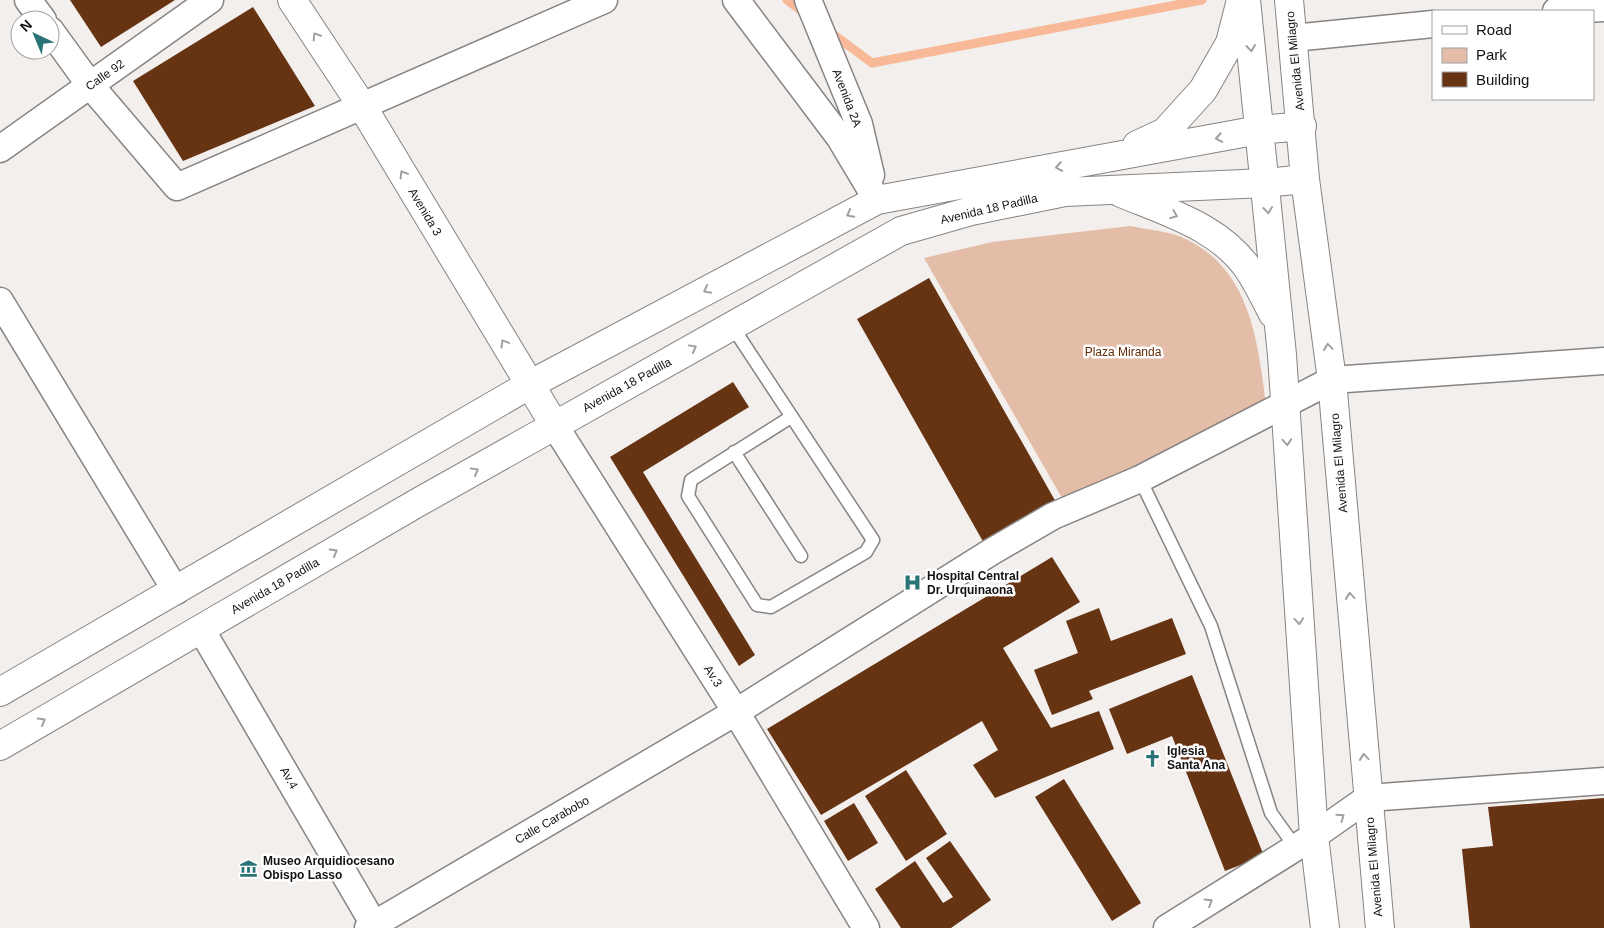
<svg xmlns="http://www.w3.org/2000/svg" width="1604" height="928" font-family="Helvetica,sans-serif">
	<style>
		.green { fill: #e4bda9 }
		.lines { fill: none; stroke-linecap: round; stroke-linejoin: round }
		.stream { stroke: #f8b998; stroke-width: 9 }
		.building { fill: #663313 }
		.lane-casing { stroke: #878483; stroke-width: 15 }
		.street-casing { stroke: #878483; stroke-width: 29 }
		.secondary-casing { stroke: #878483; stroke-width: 30 }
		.lane { stroke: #fff; stroke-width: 12 }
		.street { stroke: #fff; stroke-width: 26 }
		.secondary { stroke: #fff; stroke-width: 28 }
		.oneway { stroke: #a1a0a0 }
		.labels { text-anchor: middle; stroke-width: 5; stroke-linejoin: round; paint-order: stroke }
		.street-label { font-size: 12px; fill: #131211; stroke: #fff }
		.park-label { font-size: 12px; fill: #622b05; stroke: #fff }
		.poi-label { font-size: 12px; font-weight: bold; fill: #131211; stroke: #fff; text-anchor: start }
	</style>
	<rect width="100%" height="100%" fill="#f2efed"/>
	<path class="green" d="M1130,226c16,3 34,5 49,10 78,32 79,117 90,188l-199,88 -146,-254 68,-16z"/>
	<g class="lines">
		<path class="stream" d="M787,0l20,15
			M829,31l43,32 330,-63"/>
	</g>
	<path class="building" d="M70,0h105l-74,47z
		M253,7l62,99 -132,55 -50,-80z
		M929,278l128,226 -72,41 -128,-226z
		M733,382l16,25 -106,65 112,183 -16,11 -129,-209z
		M1052,557l28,45 -77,46 48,80 48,-17 15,38 -119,49 -22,-33 25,-15 -16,-29 -161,94 -54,-86z
		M1099,608l12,33 61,-23 14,36 -97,37 4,8 -41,16 -18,-45 44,-17 -12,-32z
		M1192,675l72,181 -39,15 -53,-135 -45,18 -18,-45z
		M906,770l41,64 -41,27 -41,-65z
		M1064,779l77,124 -29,18 -77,-124z
		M1604,798v130h-134l-8,-79 31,-3 -5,-39z
		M854,803l24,40 -30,18 -24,-40z
		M950,841l41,59 -40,28h-50l-26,-39 40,-28 28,42 10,-6 -27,-39z"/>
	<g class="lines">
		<defs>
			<path id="lane" d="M732,326l141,214 -7,12 -95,55 -14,-2 -69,-109 3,-16 100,-63
				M734,452l67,104
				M1140,479l71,147 60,187 25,35"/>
			<path id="street" d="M28,0l15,20
				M736,0l104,138 37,62
				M808,0l51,124 12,51
				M1556,11l48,-3
				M50,30l40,55 87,102 427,-187
				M1293,38l140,-14
				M0,149l210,-149
				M0,301l176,290
				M555,426l181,286 130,216
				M201,629l175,299
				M368,928l368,-216 255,-160 62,-36 87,-37 192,-99 272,-19
				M1167,928l147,-92 54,-38 236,-17"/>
			<path id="secondary" d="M292,0l70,106 193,320
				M1246,0l36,355 32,481 11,92
				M1289,0l16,179 27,201 48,548
				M1137,145l28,-13 38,-42 27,-47 10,-39
				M1121,193c46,19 102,35 130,80 8,13 15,27 22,41
				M0,692l529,-307 348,-185 382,-70 43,-4
				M0,746l417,-243 484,-272 70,-20 94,-19 200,-9 40,-4"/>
		</defs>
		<use href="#lane" class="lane-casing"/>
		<use href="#street" class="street-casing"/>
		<use href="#secondary" class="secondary-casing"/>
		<use href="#lane" class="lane"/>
		<use href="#street" class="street"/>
		<use href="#secondary" class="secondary"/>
	</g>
	<defs><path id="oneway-chevron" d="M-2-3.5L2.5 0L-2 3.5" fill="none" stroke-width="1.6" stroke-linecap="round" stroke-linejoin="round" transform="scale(1.25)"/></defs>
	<g class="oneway">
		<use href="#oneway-chevron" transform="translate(316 36) rotate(-123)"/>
		<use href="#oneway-chevron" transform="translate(1251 48) rotate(84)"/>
		<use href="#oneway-chevron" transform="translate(1219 138) rotate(170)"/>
		<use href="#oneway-chevron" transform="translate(1059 167) rotate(170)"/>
		<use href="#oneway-chevron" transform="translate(403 174) rotate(-121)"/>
		<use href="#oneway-chevron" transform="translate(1268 210) rotate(84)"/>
		<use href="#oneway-chevron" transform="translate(850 214) rotate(152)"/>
		<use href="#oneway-chevron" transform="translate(1174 215) rotate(22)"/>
		<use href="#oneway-chevron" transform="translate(707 290) rotate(152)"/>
		<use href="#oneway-chevron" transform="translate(504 343) rotate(-121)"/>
		<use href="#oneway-chevron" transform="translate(1328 347) rotate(-98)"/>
		<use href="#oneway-chevron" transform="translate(693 348) rotate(-29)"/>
		<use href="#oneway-chevron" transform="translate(1287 442) rotate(86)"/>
		<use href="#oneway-chevron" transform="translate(475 471) rotate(-29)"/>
		<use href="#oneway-chevron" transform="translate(334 552) rotate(-30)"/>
		<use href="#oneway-chevron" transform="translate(1350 596) rotate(-95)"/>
		<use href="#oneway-chevron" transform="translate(1299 621) rotate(86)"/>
		<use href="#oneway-chevron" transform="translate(42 721) rotate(-30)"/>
		<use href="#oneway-chevron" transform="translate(1364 757) rotate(-95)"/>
		<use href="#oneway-chevron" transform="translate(1341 817) rotate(-35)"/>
		<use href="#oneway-chevron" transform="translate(1209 902) rotate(-32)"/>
	</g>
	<defs>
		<symbol id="hospital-bare" viewBox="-9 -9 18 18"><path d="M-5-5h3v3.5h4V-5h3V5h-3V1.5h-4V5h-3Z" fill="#2a7477" stroke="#fff" stroke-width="2.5" paint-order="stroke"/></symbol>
		<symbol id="church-bare" viewBox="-9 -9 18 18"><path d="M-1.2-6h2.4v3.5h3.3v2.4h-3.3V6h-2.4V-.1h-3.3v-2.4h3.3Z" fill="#2a7477" stroke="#fff" stroke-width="2.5" paint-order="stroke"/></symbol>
		<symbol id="museum-bare" viewBox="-9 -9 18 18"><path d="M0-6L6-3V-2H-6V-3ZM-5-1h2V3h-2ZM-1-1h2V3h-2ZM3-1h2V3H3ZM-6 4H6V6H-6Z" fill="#2a7477" stroke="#fff" stroke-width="2.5" paint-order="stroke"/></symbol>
	</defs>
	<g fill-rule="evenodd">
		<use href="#hospital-bare" x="900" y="570" width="25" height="25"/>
		<use href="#church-bare" x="1140" y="746" width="25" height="25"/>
		<use href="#museum-bare" x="236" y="856" width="25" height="25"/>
	</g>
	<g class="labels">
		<g class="street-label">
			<text transform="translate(1295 61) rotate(-96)" y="4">Avenida El Milagro</text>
			<text transform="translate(105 75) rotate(-35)" y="4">Calle 92</text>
			<text transform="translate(847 98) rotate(69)" y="4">Avenida 2A</text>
			<text transform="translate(989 209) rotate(-13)" y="4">Avenida 18 Padilla</text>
			<text transform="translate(425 212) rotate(59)" y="4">Avenida 3</text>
			<text transform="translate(627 385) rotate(-29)" y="4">Avenida 18 Padilla</text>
			<text transform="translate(1339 463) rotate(-95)" y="4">Avenida El Milagro</text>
			<text transform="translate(275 586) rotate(-30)" y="4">Avenida 18 Padilla</text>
			<text transform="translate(713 676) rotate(58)" y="4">Av.3</text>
			<text transform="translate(289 778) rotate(60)" y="4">Av.4</text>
			<text transform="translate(552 820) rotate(-30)" y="4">Calle Carabobo</text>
			<text transform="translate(1374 867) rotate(-95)" y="4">Avenida El Milagro</text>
		</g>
		<g class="park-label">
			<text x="1123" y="356">Plaza Miranda</text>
		</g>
		<g class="poi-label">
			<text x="927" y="580">Hospital Central<tspan x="927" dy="14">Dr. Urquinaona</tspan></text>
			<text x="1167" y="755">Iglesia<tspan x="1167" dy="14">Santa Ana</tspan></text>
			<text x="263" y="865">Museo Arquidiocesano<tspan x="263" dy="14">Obispo Lasso</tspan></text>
		</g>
	</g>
	<rect x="1432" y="10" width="162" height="90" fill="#ffffff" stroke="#a1a0a0"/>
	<rect x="1442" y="26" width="25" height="8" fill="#ffffff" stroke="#a1a0a0"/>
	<text x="1476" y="35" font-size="15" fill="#131211">Road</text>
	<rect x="1442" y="48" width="25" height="15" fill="#e4bda9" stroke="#a1a0a0"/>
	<text x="1476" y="60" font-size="15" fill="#131211">Park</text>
	<rect x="1442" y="72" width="25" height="15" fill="#663313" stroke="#a1a0a0"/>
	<text x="1476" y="85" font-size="15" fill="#131211">Building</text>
	<g transform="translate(35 35) rotate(316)"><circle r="24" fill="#ffffff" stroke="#a1a0a0"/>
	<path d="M0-4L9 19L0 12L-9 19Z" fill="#2a7477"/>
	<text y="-8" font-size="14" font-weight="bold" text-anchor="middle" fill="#131211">N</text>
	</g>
</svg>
